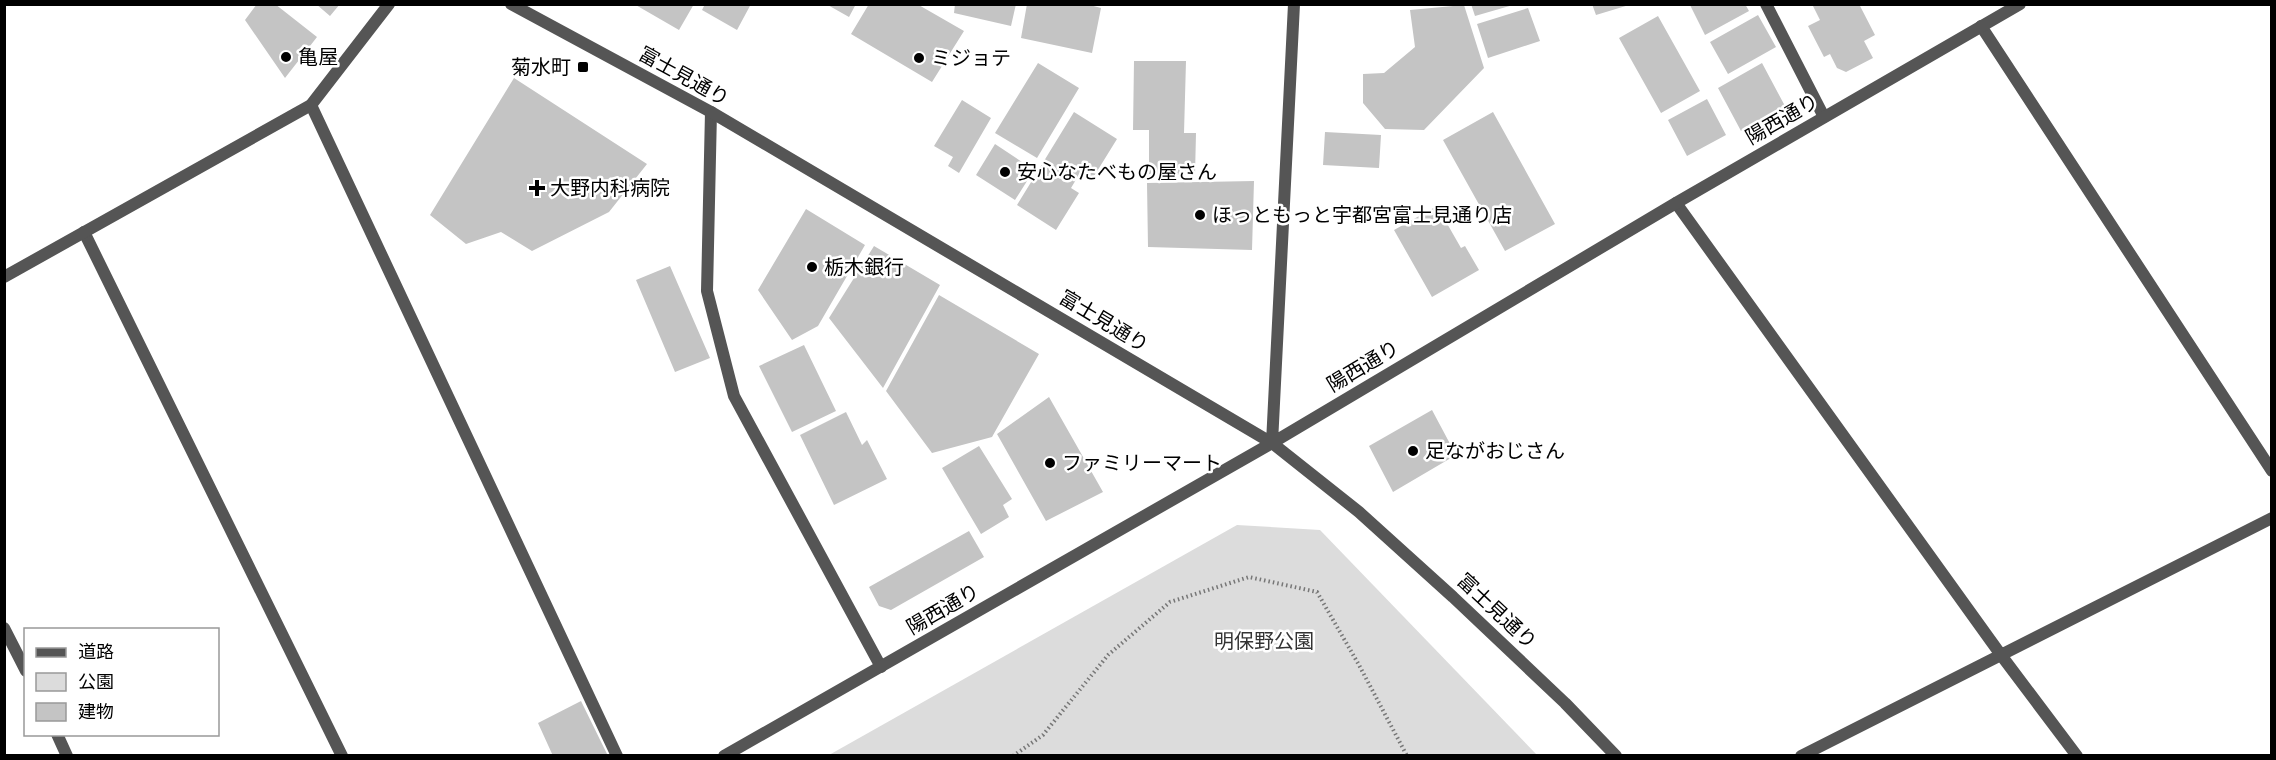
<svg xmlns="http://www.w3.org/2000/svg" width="2276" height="760" font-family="'Asap Condensed','Noto Sans JP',sans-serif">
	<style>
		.green { fill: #dcdcdc }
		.building { fill: #c4c4c4 }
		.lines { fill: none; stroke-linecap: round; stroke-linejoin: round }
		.path { stroke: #777; stroke-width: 4; stroke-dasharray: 1.5 3; stroke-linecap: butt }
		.minor { stroke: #555; stroke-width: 12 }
		.tertiary { stroke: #555; stroke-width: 12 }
		.poi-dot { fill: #000; stroke: #fff; stroke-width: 2 }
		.labels { text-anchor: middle; stroke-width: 5; stroke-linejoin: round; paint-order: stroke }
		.poi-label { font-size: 20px; fill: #000; stroke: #fff; text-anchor: start }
		.street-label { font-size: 20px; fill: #000; stroke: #fff }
		.park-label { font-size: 20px; fill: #333; stroke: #fff }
	</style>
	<rect width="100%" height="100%" fill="#fff"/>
	<path class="green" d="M1237,525l83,5 217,225h-708z"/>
	<path class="building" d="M257,4h18l42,33 -32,41 -40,-58z
		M316,4h24l-10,12z
		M634,4h60l-15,26z
		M705,4h46l-14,26 -35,-20z
		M826,4h30l-7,13z
		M869,4h48l47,27 -32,51 -81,-48z
		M955,4h61l-5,22 -57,-13z
		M1027,4h59l15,4 -9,45 -71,-15z
		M1471,4h42v1l-38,11z
		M1592,4h36l1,1 -33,10z
		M1692,4h53l4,7 -44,24 -15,-30z
		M1812,4h47l16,31 -11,6 9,17 -27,14 -9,-4 -7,-14 -6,3 -16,-31 12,-6z
		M1464,5l20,63 -60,62 -39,-1 -22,-26v-29l21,-1 31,-26 -5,-37z
		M1528,8l12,33 -52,17 -11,-34z
		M1758,15l18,32 -48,27 -18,-32z
		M1658,16l42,75 -39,22 -42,-75z
		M1134,61h52l-2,72h12l-1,42 -46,-1v-44h-16z
		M1038,63l41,25 -42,70 -42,-25z
		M1762,63l23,43 -44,25 -23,-43z
		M514,78l133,86 -38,48 -77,39 -31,-19 -35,12 -36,-29z
		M1707,99l19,36 -39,21 -19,-36z
		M962,100l29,18 -32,55 -11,-7 5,-9 -19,-11z
		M1074,112l43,27 -26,42 -11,-8 -9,15 8,5 -23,37 -39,-25z
		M1493,112l62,112 -50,27 -62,-111z
		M1325,132l56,3 -2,33 -56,-3z
		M995,144l39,26 -19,30 -39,-25z
		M1254,181l-2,69 -104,-3 -1,-64z
		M1437,206l24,42 4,-2 14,24 -47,27 -38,-67z
		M806,209l59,36 -47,81 -26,14 -34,-50z
		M874,246l66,39 -57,103 -54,-70z
		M670,266l40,92 -35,14 -39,-92z
		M939,295l100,59 -47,83 -60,16 -46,-62z
		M804,345l32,66 -44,21 -33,-66z
		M1049,397l54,95 -57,29 -49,-87z
		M1432,410l24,45 -63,37 -24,-46z
		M846,412l16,33 5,-5 20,39 -53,26 -34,-70z
		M979,446l33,53 -9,6 6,12 -28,17 -39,-66z
		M969,531l15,26 -93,53 -12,-4 -10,-19z
		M581,701l27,55h-55l-15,-33z"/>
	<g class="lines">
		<path class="path" d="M1013,756l30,-21 65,-80 62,-53 79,-25 68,15 42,73 48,91"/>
		<path class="minor" d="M1766,4l58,113
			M1981,26l291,445
			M311,105l306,651
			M711,112l-4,179 27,105 147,271
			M1676,203l325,452 76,101
			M84,232l258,524
			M4,628l22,43
			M57,734l10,22
			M1801,756l471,-238"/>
		<path class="tertiary" d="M511,4l200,108 561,331 87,69 94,85 112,106 51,53
			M4,277l307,-172 78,-101
			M1272,443l22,-439
			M724,756l548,-313 404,-240 344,-199"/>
	</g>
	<g class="poi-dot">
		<circle cx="286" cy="57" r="6"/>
		<circle cx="919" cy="58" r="6"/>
		<rect x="577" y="61" width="12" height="12" rx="3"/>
		<circle cx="1005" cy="172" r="6"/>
		<path d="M534 179h6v6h6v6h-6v6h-6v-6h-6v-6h6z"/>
		<circle cx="1200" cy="215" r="6"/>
		<circle cx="812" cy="267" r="6"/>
		<circle cx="1413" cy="451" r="6"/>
		<circle cx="1050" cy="463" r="6"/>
	</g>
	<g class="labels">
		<g class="poi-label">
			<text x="298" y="64">亀屋</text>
			<text x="931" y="65">ミジョテ</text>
			<text x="571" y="74" text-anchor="end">菊水町</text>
			<text x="1017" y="179">安心なたべもの屋さん</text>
			<text x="550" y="195">大野内科病院</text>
			<text x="1212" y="222">ほっともっと宇都宮富士見通り店</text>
			<text x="824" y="274">栃木銀行</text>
			<text x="1425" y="458">足ながおじさん</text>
			<text x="1062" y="470">ファミリーマート</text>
		</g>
		<g class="street-label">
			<text transform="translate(684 76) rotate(29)" y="7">富士見通り</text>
			<text transform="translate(1782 119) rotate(-30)" y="7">陽西通り</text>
			<text transform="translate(1104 321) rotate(31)" y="7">富士見通り</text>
			<text transform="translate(1363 366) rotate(-31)" y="7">陽西通り</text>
			<text transform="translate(943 609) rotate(-30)" y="7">陽西通り</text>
			<text transform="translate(1497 611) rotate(43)" y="7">富士見通り</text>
		</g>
		<g class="park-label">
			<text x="1264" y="648">明保野公園</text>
		</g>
	</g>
	<rect width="2276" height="760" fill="none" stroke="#000000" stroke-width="12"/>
	<rect x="24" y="628" width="195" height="108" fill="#ffffff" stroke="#999999" stroke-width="1.5"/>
	<rect x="36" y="648" width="30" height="9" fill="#555555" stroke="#999999" stroke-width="1.5"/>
	<text x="78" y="658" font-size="18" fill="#000000">道路</text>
	<rect x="36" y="673" width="30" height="18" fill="#dcdcdc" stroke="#999999" stroke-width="1.5"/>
	<text x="78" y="688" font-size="18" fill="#000000">公園</text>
	<rect x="36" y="703" width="30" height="18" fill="#c4c4c4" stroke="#999999" stroke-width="1.5"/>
	<text x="78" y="718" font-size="18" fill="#000000">建物</text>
</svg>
